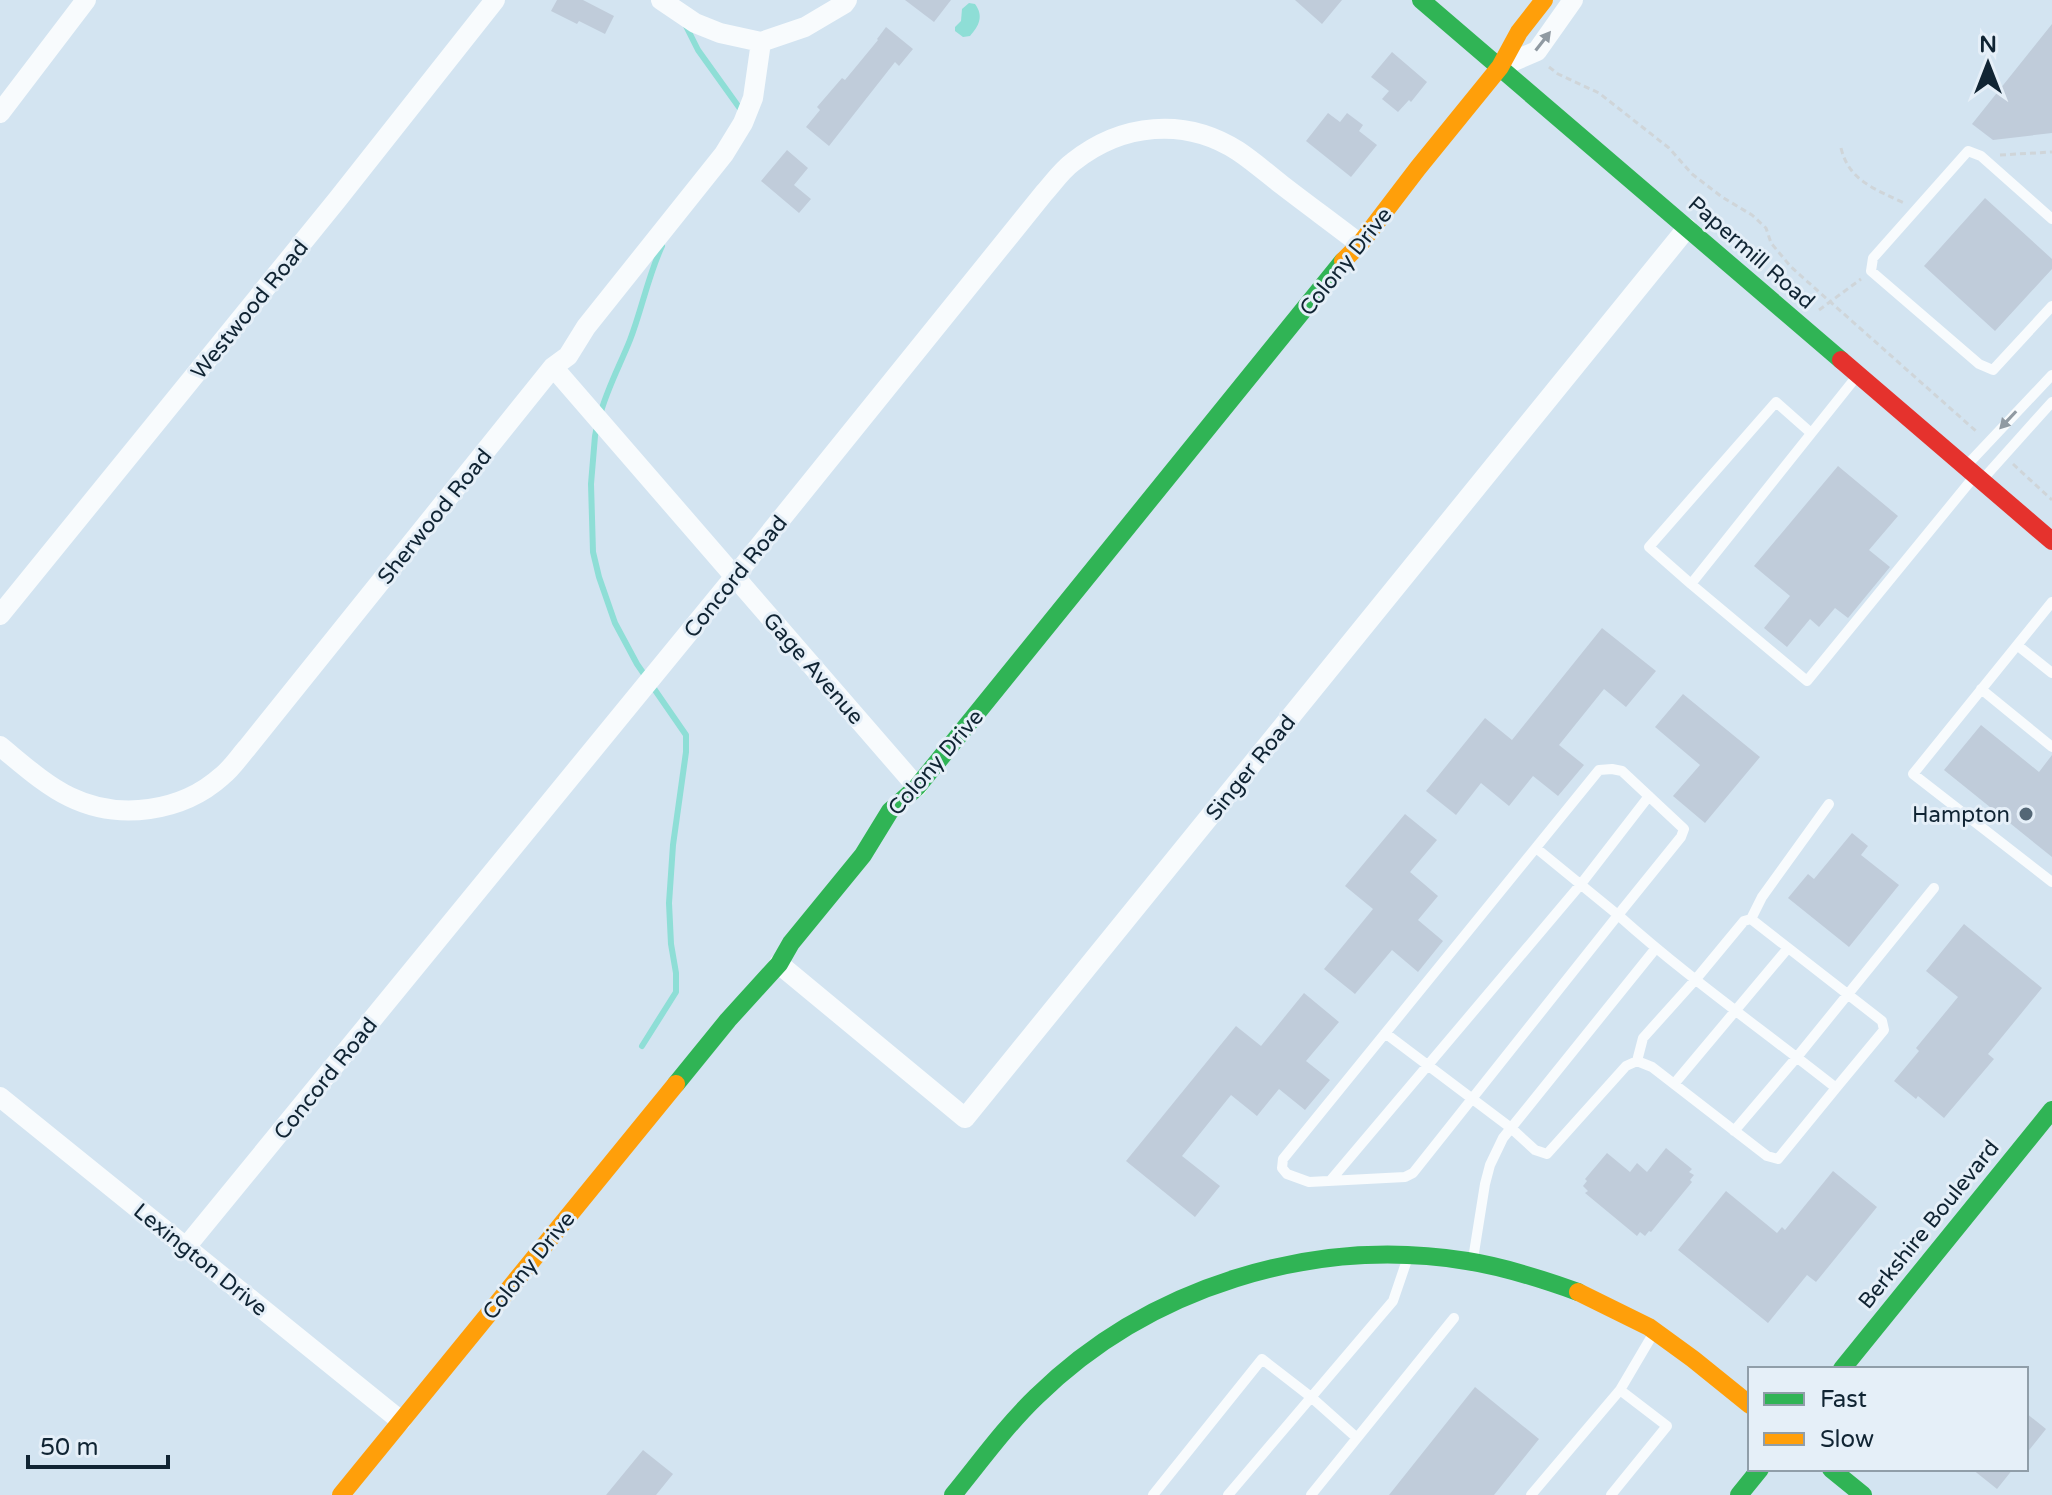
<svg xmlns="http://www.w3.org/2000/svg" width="2052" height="1495" font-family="'Varela Round',sans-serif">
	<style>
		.water { fill: #8eded6 }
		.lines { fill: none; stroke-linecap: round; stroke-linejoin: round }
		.stream { stroke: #8eded6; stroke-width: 6 }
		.building { fill: #c0ccda }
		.path { stroke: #cfd5d9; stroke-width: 3; stroke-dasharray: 6 4; stroke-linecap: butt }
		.lane { stroke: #f8fbfd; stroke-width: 10 }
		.street { stroke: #f8fbfd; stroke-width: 20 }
		.fast { stroke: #30b455; stroke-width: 18 }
		.slow { stroke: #ff9f0a; stroke-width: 18 }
		.jam { stroke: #e5322d; stroke-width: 18 }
		.oneway { fill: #909aa2 }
		.poi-dot { fill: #546776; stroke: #e5eff8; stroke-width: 3 }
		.labels { text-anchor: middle; stroke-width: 6; stroke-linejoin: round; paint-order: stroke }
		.street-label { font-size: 22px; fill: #102433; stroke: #e5eff8 }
		.poi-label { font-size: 22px; fill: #102433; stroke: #e5eff8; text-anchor: end }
	</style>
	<rect width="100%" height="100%" fill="#d3e4f1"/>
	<path class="water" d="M969,3l6,1c9,12 4,22 -5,32l-7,1 -8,-6v-4l6,-6 1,-12z"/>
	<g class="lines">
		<path class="stream" d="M686,26l12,24 43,60
			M600,415c7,-26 20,-50 30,-75 12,-31 18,-64 32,-94
			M597,426l-2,10 -4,48 2,68 6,25 16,46 22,41 49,71v17l-13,93 -4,58 2,41 5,29v19l-34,54"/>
	</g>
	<path class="building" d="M557,0h26l31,16 -9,18 -26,-13 -2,3 -26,-13z
		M905,0h46l-17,22z
		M1295,0h47l-20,24z
		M2052,24v109l-59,7 -21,-16z
		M886,27l27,22 -14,17 -4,-4 -66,84 -23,-19 14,-17 -3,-3 25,-29 3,2 33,-40 -1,-1z
		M1392,52l35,30 -16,20 -2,-2 -11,12 -16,-13 7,-8 -18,-14z
		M1328,113l12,9 7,-9 16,12 -4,6 18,14 -26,32 -45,-36z
		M787,150l21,18 -14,17 17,14 -12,14 -38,-32z
		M1985,198l67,61v10l-57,62 -71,-65z
		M1838,466l60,50 -29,34 21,17 -42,51 -13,-10 -16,19 -9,-8 -23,28 -23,-19 26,-32 -36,-30z
		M1602,628l54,43 -30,36 -22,-18 -45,56 25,20 -26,31 -25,-20 -24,30 -28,-23 -25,32 -30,-24 59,-73 27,22z
		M1683,694l77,63 -55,66 -32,-27 27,-31 -45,-38z
		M1981,725l58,47 13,-17v102l-108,-87z
		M1405,814l32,26 -27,32 28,24 -20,24 25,21 -25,31 -26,-22 -37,44 -31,-25 49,-60 -28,-23z
		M1852,833l16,13 -7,9 38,30 -50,62 -61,-49 20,-24 6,5z
		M1964,924l78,64 -54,66 6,5 -50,59 -26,-22 -2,3 -22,-18 25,-30 -3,-3 42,-51 -32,-26z
		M1304,993l35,29 -33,39 24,19 -25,30 -26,-21 -22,27 -26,-21 -49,61 38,30 -25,31 -69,-56 110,-135 25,20z
		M1666,1148l26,21 -3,3 5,3 -4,5 2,2 -41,50 -2,-1 -4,5 -5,-4 -3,4 -52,-43 3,-2 -5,-5 4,-5 -2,-2 22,-26 23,19 7,-9 10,9z
		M1833,1171l44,36 -61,75 -9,-7 -39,48 -90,-73 48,-59 51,42 5,-6 3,3z
		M1475,1387l64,52 -45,56h-105z
		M2026,1413l20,16 -20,25z
		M643,1450l30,24 -17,21h-50z
		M1972,1469h41l-16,20z"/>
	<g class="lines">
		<path class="path" d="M1549,67l9,7 41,19 70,55 23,26 30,23 30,18 14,13 5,15 20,24 186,165
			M1841,148c8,33 34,41 63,55
			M2000,155l52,-3
			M1819,310l42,-31
			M2013,464l39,36"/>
		<path class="lane" d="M2052,219l-71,-63 -13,-5 -95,107 -2,13 108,93 14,6 59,-64
			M1857,376l-166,208 116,97 166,-203
			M1968,464l84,-89
			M1983,479l69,-77
			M1691,584l-42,-37 127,-145 35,31
			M2052,602l-139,172 139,108
			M2017,645l35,28
			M1981,689l71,58
			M1536,848l82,67 -205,258 -8,4 -96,5 -22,-8 -5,-6 1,-9 316,-389 13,-1 10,2 62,58 -3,8 -63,78c69,62 145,115 218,173l48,-58 -2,-9 -131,-102 -7,2 -48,58 -53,59 -6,23
			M1751,919l11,-22 67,-93
			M1385,1033l126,95 24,22 12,4 79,-88 11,-5 15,6 115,89 11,3 58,-71
			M1674,1084l114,-136
			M1734,1131l63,-74 137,-169
			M1330,1181l251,-297 68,-88
			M1473,1259l12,-75 5,-19 13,-27 153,-190
			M1153,1495l109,-136 49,38 46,41
			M1228,1495l165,-194 14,-41
			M1311,1495l143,-177
			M1531,1495l89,-105
			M1611,1495l56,-69 -47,-36 33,-56"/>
		<path class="street" d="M661,0l34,23 25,10 41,9 44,-15 39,-23 3,-4
			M1500,67l37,-16 36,-51
			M0,113l86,-113
			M553,367l364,420
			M0,615l337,-415 158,-200
			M0,746c22,18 45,39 70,51 49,24 112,15 152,-21 10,-8 17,-19 25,-28l306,-381 15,-11 18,-29 138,-173 19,-31 10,-25 8,-56
			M779,964l186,154 722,-890
			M0,1097l401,324
			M186,1247l549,-671 309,-383c9,-10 18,-23 29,-31 49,-39 112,-45 165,-11 15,10 30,23 44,34 26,20 52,39 78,59"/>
		<path class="fast" d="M1421,0l420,360
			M676,1084l52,-64 51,-56 12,-21 72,-88 27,-44 27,-24 426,-526
			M1842,1369l210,-259
			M1831,1469l32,26
			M953,1495c27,-33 52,-68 83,-98 112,-110 276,-161 431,-136 38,6 75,18 111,31
			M1739,1495l21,-26"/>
		<path class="slow" d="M1343,261l17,-17 58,-76 82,-101 19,-35 25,-32
			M1578,1292l71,35 44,32 57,46
			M341,1495l335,-411"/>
		<path class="jam" d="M1841,360l211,181"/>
	</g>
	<defs><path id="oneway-solid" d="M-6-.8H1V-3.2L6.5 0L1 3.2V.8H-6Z" transform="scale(2)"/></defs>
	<g class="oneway">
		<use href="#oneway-solid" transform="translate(1543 41) rotate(-52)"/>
		<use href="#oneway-solid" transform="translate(2008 420) rotate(133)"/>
	</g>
	<circle class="poi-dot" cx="2026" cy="814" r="8"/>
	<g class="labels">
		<g class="street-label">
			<text transform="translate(1752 252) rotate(41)" y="8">Papermill Road</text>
			<text transform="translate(1345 261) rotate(-51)" y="8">Colony Drive</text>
			<text transform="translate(249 309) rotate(-51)" y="8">Westwood Road</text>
			<text transform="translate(434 516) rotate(-51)" y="8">Sherwood Road</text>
			<text transform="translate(735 576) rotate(-51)" y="8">Concord Road</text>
			<text transform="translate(814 668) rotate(49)" y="8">Gage Avenue</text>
			<text transform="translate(935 762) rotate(-49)" y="8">Colony Drive</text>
			<text transform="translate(1250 767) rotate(-51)" y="8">Singer Road</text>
			<text transform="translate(325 1078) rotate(-51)" y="8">Concord Road</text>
			<text transform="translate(1928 1224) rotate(-51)" y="8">Berkshire Boulevard</text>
			<text transform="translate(201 1259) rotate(39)" y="8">Lexington Drive</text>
			<text transform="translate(528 1265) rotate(-51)" y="8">Colony Drive</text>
		</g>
		<g class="poi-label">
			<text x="2010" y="822">Hampton</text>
		</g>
	</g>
	<rect x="1748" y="1367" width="280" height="104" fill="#e5eff8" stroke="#909ea9" stroke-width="2"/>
	<rect x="1764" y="1393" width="40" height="12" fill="#30b455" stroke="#909ea9" stroke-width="2"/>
	<text x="1820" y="1407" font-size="24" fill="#102433">Fast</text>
	<rect x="1764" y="1433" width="40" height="12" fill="#ff9f0a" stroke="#909ea9" stroke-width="2"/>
	<text x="1820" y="1447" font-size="24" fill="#102433">Slow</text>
	<g transform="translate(1988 64)" stroke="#e5eff8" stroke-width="6" paint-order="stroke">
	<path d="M0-6L14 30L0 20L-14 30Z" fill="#102433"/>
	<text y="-12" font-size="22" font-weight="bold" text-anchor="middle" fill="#102433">N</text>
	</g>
	<path d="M28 1455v12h140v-12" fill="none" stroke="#102433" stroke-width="4"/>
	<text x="40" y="1455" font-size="24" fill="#102433" stroke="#e5eff8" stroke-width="6" paint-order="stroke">50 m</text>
</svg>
